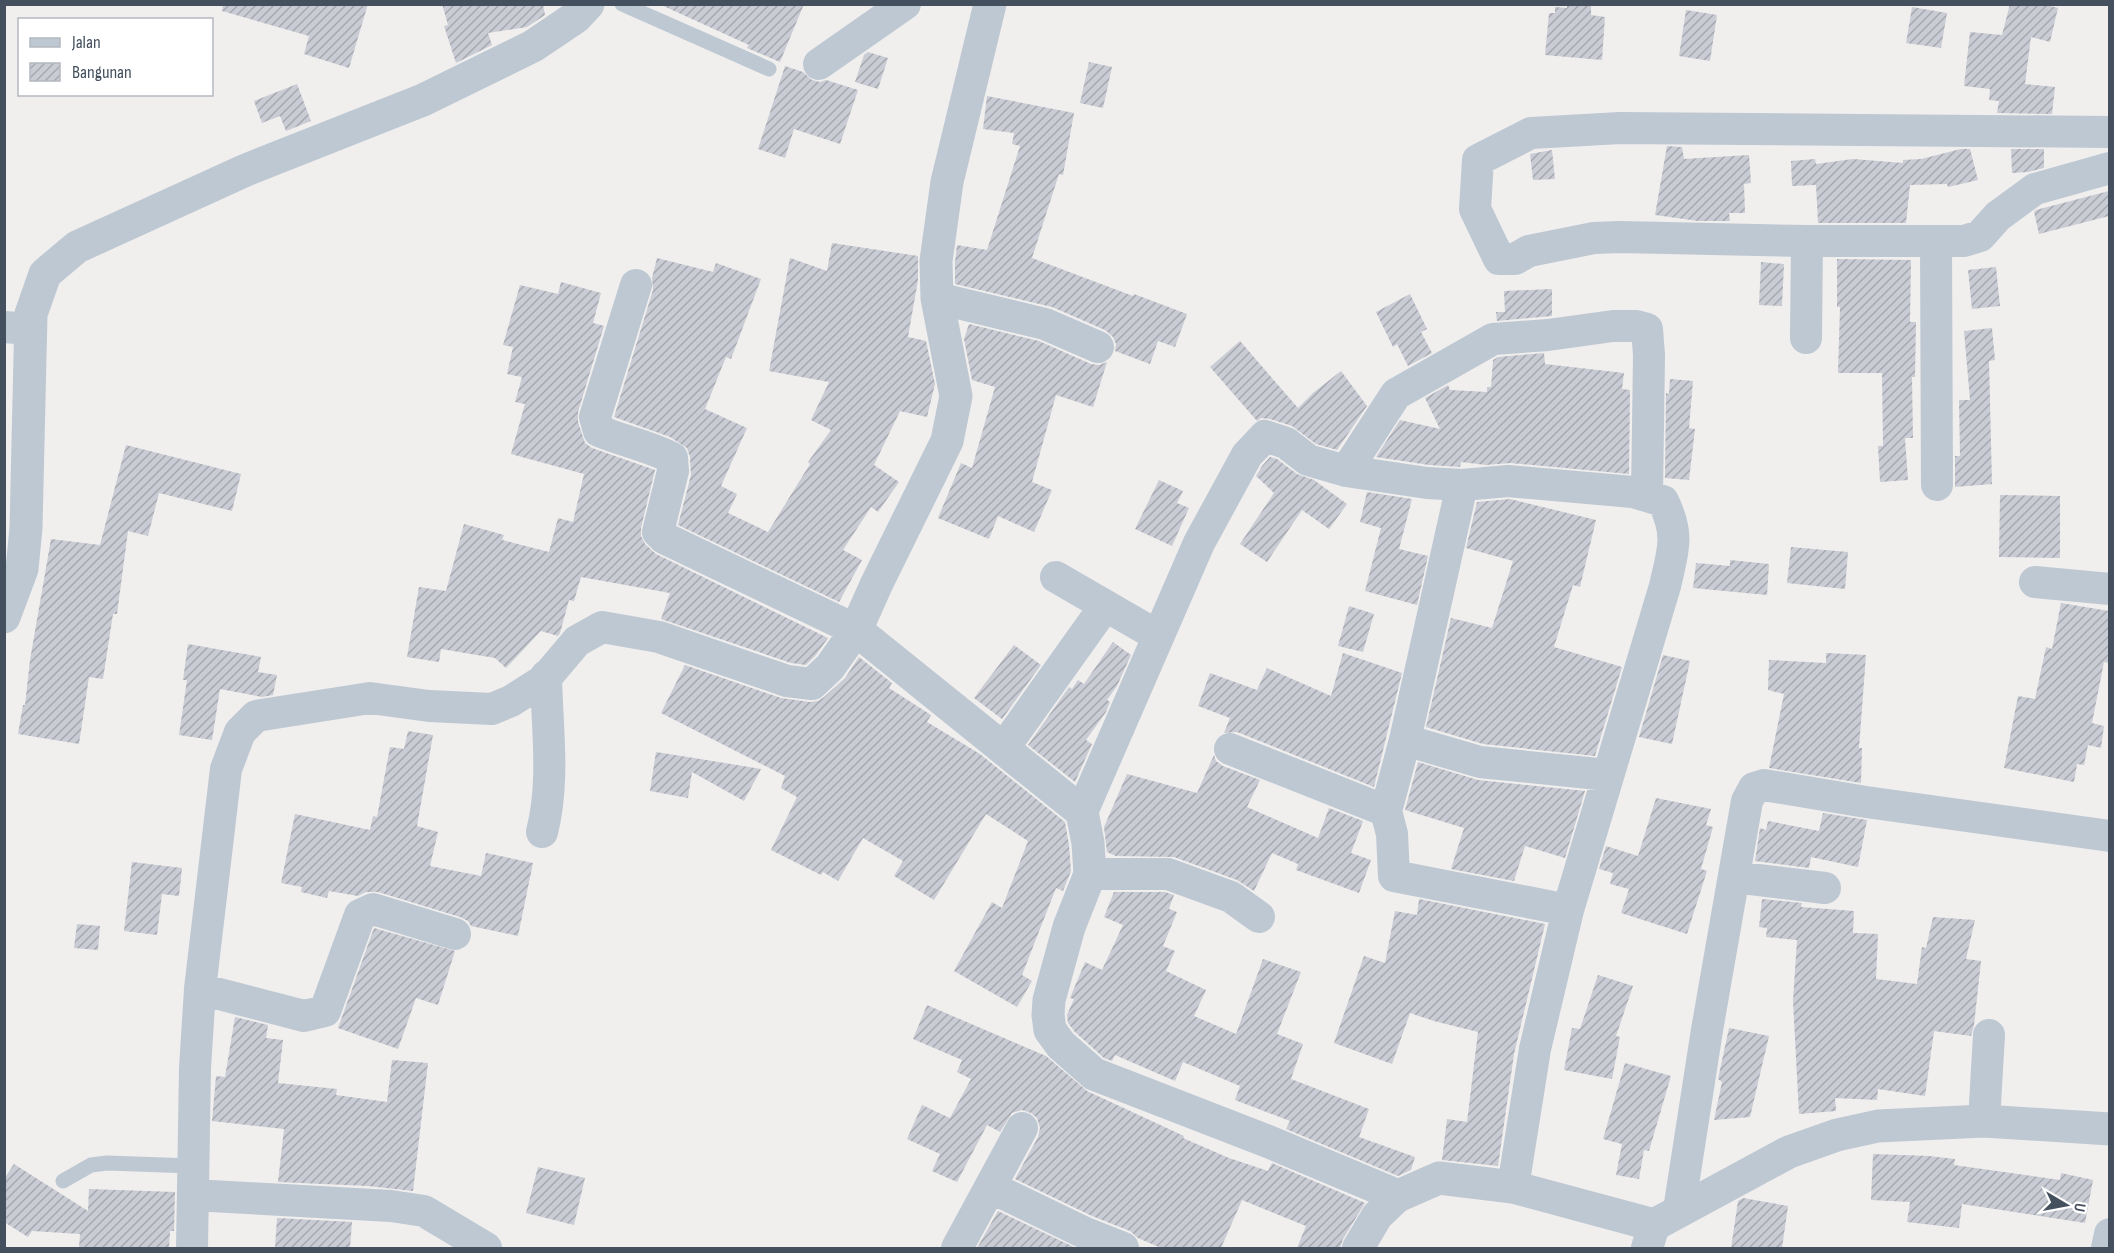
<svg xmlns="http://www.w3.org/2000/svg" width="2114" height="1253" font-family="'Sofia Sans Condensed',sans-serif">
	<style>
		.building { fill: url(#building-hatch) }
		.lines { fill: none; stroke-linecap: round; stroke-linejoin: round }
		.service { stroke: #bdc8d2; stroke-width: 15 }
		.minor { stroke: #bdc8d2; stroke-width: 32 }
		.tertiary { stroke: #bdc8d2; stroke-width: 33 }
	</style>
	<defs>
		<pattern id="building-hatch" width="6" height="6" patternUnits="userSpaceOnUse" patternTransform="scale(1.5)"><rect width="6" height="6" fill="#c9ccd4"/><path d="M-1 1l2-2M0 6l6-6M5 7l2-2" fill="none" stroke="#a5a8af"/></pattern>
	</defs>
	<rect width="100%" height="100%" fill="#f1eeee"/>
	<path class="building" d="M223,4h145l-19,64 -45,-14 5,-18 -87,-25z
		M442,4h101l2,11 -18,12 -39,6 4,12 -36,18 -12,-37 4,-1z
		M659,4h145l-24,58 -33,-14 2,-3z
		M1567,4l24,2v9l14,2 -3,43 -57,-5 4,-42h6v-6l12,1z
		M2010,4h33l15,4 -8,34 -19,-5 -6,47 30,3 -3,27 -55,-1 2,-12 -10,-1 1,-11 -26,-3 6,-54 32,3z
		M1912,7l35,6 -6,35 -35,-5z
		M1686,10l31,5 -7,46 -31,-5z
		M868,52l20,6 -10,31 -23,-7 9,-27z
		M1089,62l23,5 -9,41 -23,-5z
		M785,66l18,6 9,8 8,2 6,-2 32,10 -18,54 -46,-15 -9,29 -27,-9z
		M297,84l14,37 -25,10 -6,-15 -18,7 -8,-22z
		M987,96l87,17 -11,62 -4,-1 -27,84 101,38 1,-2 53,20 -12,33 -17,-6 -8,23 -35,-13 1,-7 -3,-7 -8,-7 -53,-23 -97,-23v-22l2,-17 30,5 33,-104 -8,-2 2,-11 -31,-4z
		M1667,146l15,1 2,12 65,-4 2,28 -7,1 1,29h-16l1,8h-32l-43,-6z
		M1961,149h9l8,31 -30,7 -1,-3 -37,1 -4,38h-88l-2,-38 -24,1 -1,-25 24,-2 1,5 37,-5 50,4v-3l18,-1z
		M2011,149h33v19l-16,4 -16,1z
		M1552,150l3,29 -22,1 -3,-26z
		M2109,191v25l-70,18 -5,-22 2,-2z
		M832,243l86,13v24l-10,57 18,4 9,43 -8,33 -27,-6 -26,54 25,17 -21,30 -7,-5 -28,43 19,10 -23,42 -161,-77 13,-50 -1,-18 -3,-9 -17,-11 -56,-20 39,-127 -1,-12 5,-20 56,14 3,-9 45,16 -30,80 -5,-2 -21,52 42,19 -26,58 16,8 -9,19 40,19 42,-68 -2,-2 23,-32 -20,-10 18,-38 -60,-11 21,-113 37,13z
		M1837,259l74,1 -1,62h6l-1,55h-3l1,61h-8l3,42 -28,2 -2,-36h5l-1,-73h-44l2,-66h-3z
		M1761,262l23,2 -2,42 -23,-1z
		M1996,267l4,39 -28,3 -4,-39z
		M561,282l40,11 -8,30 11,3 -26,86v10l7,21 7,5 63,22 -14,58v8l4,8 11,10 172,84 -12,17 -10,10 -15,-2 -130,-44 9,-26 -89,-16 -7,24 -5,-1 -9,33 -2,3 -17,-5 -35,37 -11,-10 -54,-9 -2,13 -32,-5 12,-70 27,4 18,-67 40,11 -2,5 47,12 9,-34 15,4 11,-48 -73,-20 14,-50 -10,-2 7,-25 -15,-3 6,-27 -10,-2 17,-60 38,9z
		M1552,289v27l-55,5 -1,-9h9l-1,-21z
		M1410,294l17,35 -6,3 11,21 -24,13 -11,-22 -4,3 -17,-35z
		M969,324l70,17 52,23 8,1 8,-3 -14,45 -37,-12 -24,87 20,8 -18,42 -36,-16 -9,23 -51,-21 23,-55 11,5 23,-81 -23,-7 -8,-41z
		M1992,328l3,32 -6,1 3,123 -37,3v-31h5l-1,-56h11l-6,-69z
		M1240,341l58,67 15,-15 28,-22 26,35 -30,44 -21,-6 -24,-18 -22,-7 -9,-1 -4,3 -47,-54z
		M1544,353l1,11 79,9 -2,16 8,1 -1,84 -119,-11 -24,2 -25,-3 -1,5 -31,-2 -53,-8 24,-37 40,9 -15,-31 23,-13 2,5 37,2v-5h4l2,-27 5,-3z
		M1670,379l23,2 -4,47 6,1 -6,51 -24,-2 1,-85 3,1z
		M126,445l115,29 -9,37 -73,-18 -11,43 -20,-5 -11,83h-4l-10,65 -14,-2 -10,67 -61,-10 5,-29h2l5,-45 21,-121 49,6z
		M1270,457l7,2 20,15 17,6 33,24 -18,25 -27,-19 -35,52 -27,-18 34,-51 -18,-17 6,-10z
		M1159,480l24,11 -6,12 12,5 -17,38 -37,-17z
		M1367,492l45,7 -13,50 29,7 -11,49 -52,-14 16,-63 -21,-6z
		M2000,495l60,1v62l-61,-1z
		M1510,499l86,21 -16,67 -7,-2 -19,62 68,20 -27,89 -112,-12 -57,-17 25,-109 41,10 21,-67 -47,-13 11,-46z
		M1791,547l57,5 -3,37 -58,-6z
		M1730,560l39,4 -2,31 -74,-7 3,-25 34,3z
		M2061,603l48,8v52l-5,-1 -12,61 12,3 -3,22 -13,-3 -4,20 -7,-1 -3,18 -70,-14 14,-72 17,3 11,-52 6,2z
		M1349,606l25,8 -11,38 -25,-6z
		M1113,642l18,13 -14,31 -10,14 3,2 -4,10 -20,28 6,4 -17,38 -47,-37 41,-58 3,2 6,-9 6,4z
		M188,644l73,13 -3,15 19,3 -4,20 -11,2 -42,-8 -8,51 -33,-5 8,-55h-4z
		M1014,645l27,20 -41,57 2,-3 -28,-21z
		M1343,653l59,20 -28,114 -137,-55 -13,1 6,-15 -32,-12 12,-33 47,17 10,-22 64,28z
		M1826,653l40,2 -7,93h3l-1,35 -92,-15 15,-74 -16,-4 1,-30 57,3z
		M1663,655l27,6 -18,83 -33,-7z
		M859,657l33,26 -3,5 42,27 -4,7 53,32 85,68 4,23 2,26 -8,20 -7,-3 -34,87 10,6 -15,26 -63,-36 38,-69 10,6 26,-67 -42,-27 -52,86 -40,-24 9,-15 -40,-23 -25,43 -15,-9 -2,3 -50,-25 26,-53 -16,-9 4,-12 -124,-63 24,-48 96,33 29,4 8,-1 6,-4 21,-19z
		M408,731l25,4 -16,91 21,6 -8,34 51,10 5,-23 47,10 -15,73 -47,-10 -3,-5 -8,-4 -82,-25h-12l-8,4 -29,-5 -2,7 -26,-6 1,-5 -21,-4 14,-69 75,16 3,-14 4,1 13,-70 14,2z
		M656,752l38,6 67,11 -17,32 -52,-29 -4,26 -38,-7z
		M1214,755l2,6 7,5 37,14 -13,27 71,31 11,-30 34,13 -12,32 20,7 -12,33 -63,-23 2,-6 -26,-11 -18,38 -17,-11 -63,-23 -58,-1 -9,-4 -3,-25 23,-53 70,19z
		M1418,762l60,18 107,11 -20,67 -40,-12 -11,35 -63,-12 13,-41 -59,-18z
		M1656,798l55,11 -5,16 7,2 -12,42 6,2 -20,63 -66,-21 8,-24 -19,-5 3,-11 -14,-4 7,-23 32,10z
		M1823,813l44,7 -9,47 -47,-10 -2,11 -54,-7 5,-33 6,2 2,-9 51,10z
		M132,862l50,6 -3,28 -17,-2 -5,41 -33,-4z
		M1114,892h51l9,3 -5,14 8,3 -14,34 12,5 -9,20 40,19 -12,26 42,18 27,-75 38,13 -24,62 26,10 -12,35 78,30 -10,28 56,20 -4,13 -13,6 -112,-47 4,-8 -55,-21 5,-14 -57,-24 -8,19 -60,-26 -3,6 -8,-3 -29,-26 -7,-9 -1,-8 7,-16 -4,-1 15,-36 17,8 21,-45 -19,-8z
		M1419,899l126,25 -31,130 -16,112 -56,-6 5,-41 20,3 11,-90 -44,-11 -24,-8 -18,51 -58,-21 30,-87 21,7 10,-52 22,4z
		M1762,899l40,4 -1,4 53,4 -1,22 25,1 -2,45 41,5 5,-37 4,1 7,-31 42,3 -9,39 15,2 -7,64 -3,11 -37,-5 -9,65 -47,-7 -1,11 -42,-2 1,13 -37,3 -6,-113 4,-61 -31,-3 1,-9 -8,-1z
		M77,924l23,2 -2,24 -24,-2z
		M374,928l81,23 -17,54 -22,-7 -18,51 -60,-21z
		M1598,975l35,11 -17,50 4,1 -8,42 -48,-9 8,-42 8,1z
		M927,1005l119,51 41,35 97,45 -1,2 46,20 39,13 4,-8 93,40 -22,36 -3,9h-43l9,-22 -64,-26 -21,48h-60l-23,-10 -8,-7 -38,-15 -77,-37 23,-42 2,-9 -3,-10 -6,-5 -9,-3 -10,3 -12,19 -13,-7 -30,57 -25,-11 8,-17 -33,-15 15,-34 28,13 21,-39 -14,-7 5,-12 -49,-21z
		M235,1017l33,8 -2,13 17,2 -5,43 59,6 -1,6 51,7 5,-42 36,3 -15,128 -45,-5 -90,-4 6,-53 -72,-8 4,-45 9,1z
		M1729,1028l40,8 -19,81 -36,3 8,-38 -4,-3z
		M1625,1063l46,13 -22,75 -5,-1 -5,29 -23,-4 6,-31 -19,-5z
		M1873,1154l56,2 26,3 -1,6 106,15 1,-7 32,7 -8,43 -123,-19 -3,24 -52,-6 3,-20 -39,-2z
		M14,1164l74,47 1,-22 86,3 -1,39h-4l-1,17h-90l1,-14 -48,-3 -4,6 -24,-15v-43z
		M538,1167l47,11 -11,47 -48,-12z
		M1743,1198l45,8 -6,42h-51l7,-47z
		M998,1211l78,37h-99z
		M277,1218l75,4 -2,26h-75z"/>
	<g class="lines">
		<path class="service" d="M622,4l147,65
			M63,1181l28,-16 16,-2 85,3"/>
		<path class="minor" d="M819,64l86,-60
			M2110,132l-490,-4 -89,5 -53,27 -3,49 24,50h16l14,-8 65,-13 26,-1 187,4h157l16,-5 18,-20 37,-27 75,-21
			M1936,241l1,244
			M937,298l108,26 53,23
			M4,327l27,2
			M1806,338l1,-97
			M1346,471l50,-77 97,-55 55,-4 65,-9h23l11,3 2,26 -2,141
			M1056,577l102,59
			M2035,582l75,7
			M1405,740l75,22 128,13
			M1003,749l102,-143
			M1230,749l156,62 6,23 2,42 174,34
			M1386,811l19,-71 57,-255
			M1082,812l117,-269 48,-88 18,-19 21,7 22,17 38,11 81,12 35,2 46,-4 125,11 30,9c17,35 10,49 2,85l-97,324 -33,139 -22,138
			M542,832c13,-51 5,-104 4,-156
			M1090,874h78l63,23 28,20
			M1734,877l91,11
			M200,989l104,27 21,-5 35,-96 13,-6 82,25
			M1984,1121l5,-86
			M990,1187l95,46 38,15
			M193,1195l198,11 33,5 62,37
			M1679,1210l28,-180 40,-229 7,-13 10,-3 102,17 244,34
			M192,1248l3,-180 5,-79 26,-220 14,-37 16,-16 114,-18 59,8 63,3 19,-8 33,-21 33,-39 25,-14 57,10 128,44 25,3 18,-17 26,-37 -192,-92 -6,-6 15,-61 -1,-13c-23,-12 -49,-17 -73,-27l-4,-14 41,-132
			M957,1248l65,-120
			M1358,1248l19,-32 21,-20
			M1647,1248l7,-23
			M2107,1248l3,-14"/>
		<path class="tertiary" d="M990,4l-43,178 -11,79 1,37 19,98 -9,45 -70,142 -21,47 226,182 6,31 2,31 -21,53 -20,73 -1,15 2,15 11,15 33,29 173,67 131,55 41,-18 74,9 141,38 135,-73 48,-17 41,-9 106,-5 126,8
			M4,617l18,-48 4,-41 5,-214 14,-40 32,-27 169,-77 177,-70 110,-54 43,-29 12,-13"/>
	</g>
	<rect width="2114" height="1253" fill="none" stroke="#44505d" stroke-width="12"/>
	<rect x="18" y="18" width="195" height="78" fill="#ffffff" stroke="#b4b9be" stroke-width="1.5"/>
	<rect x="30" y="38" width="30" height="9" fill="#bdc8d2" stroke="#b4b9be" stroke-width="1.5"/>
	<text x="72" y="48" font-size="18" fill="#44505d">Jalan</text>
	<rect x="30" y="63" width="30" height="18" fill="url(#building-hatch)" stroke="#b4b9be" stroke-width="1.5"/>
	<text x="72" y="78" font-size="18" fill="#44505d">Bangunan</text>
	<g transform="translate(2066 1205) rotate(100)" stroke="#ffffff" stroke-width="4.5" paint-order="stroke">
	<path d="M0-4.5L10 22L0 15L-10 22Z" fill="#44505d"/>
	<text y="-9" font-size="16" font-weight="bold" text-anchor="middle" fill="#44505d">U</text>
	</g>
</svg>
